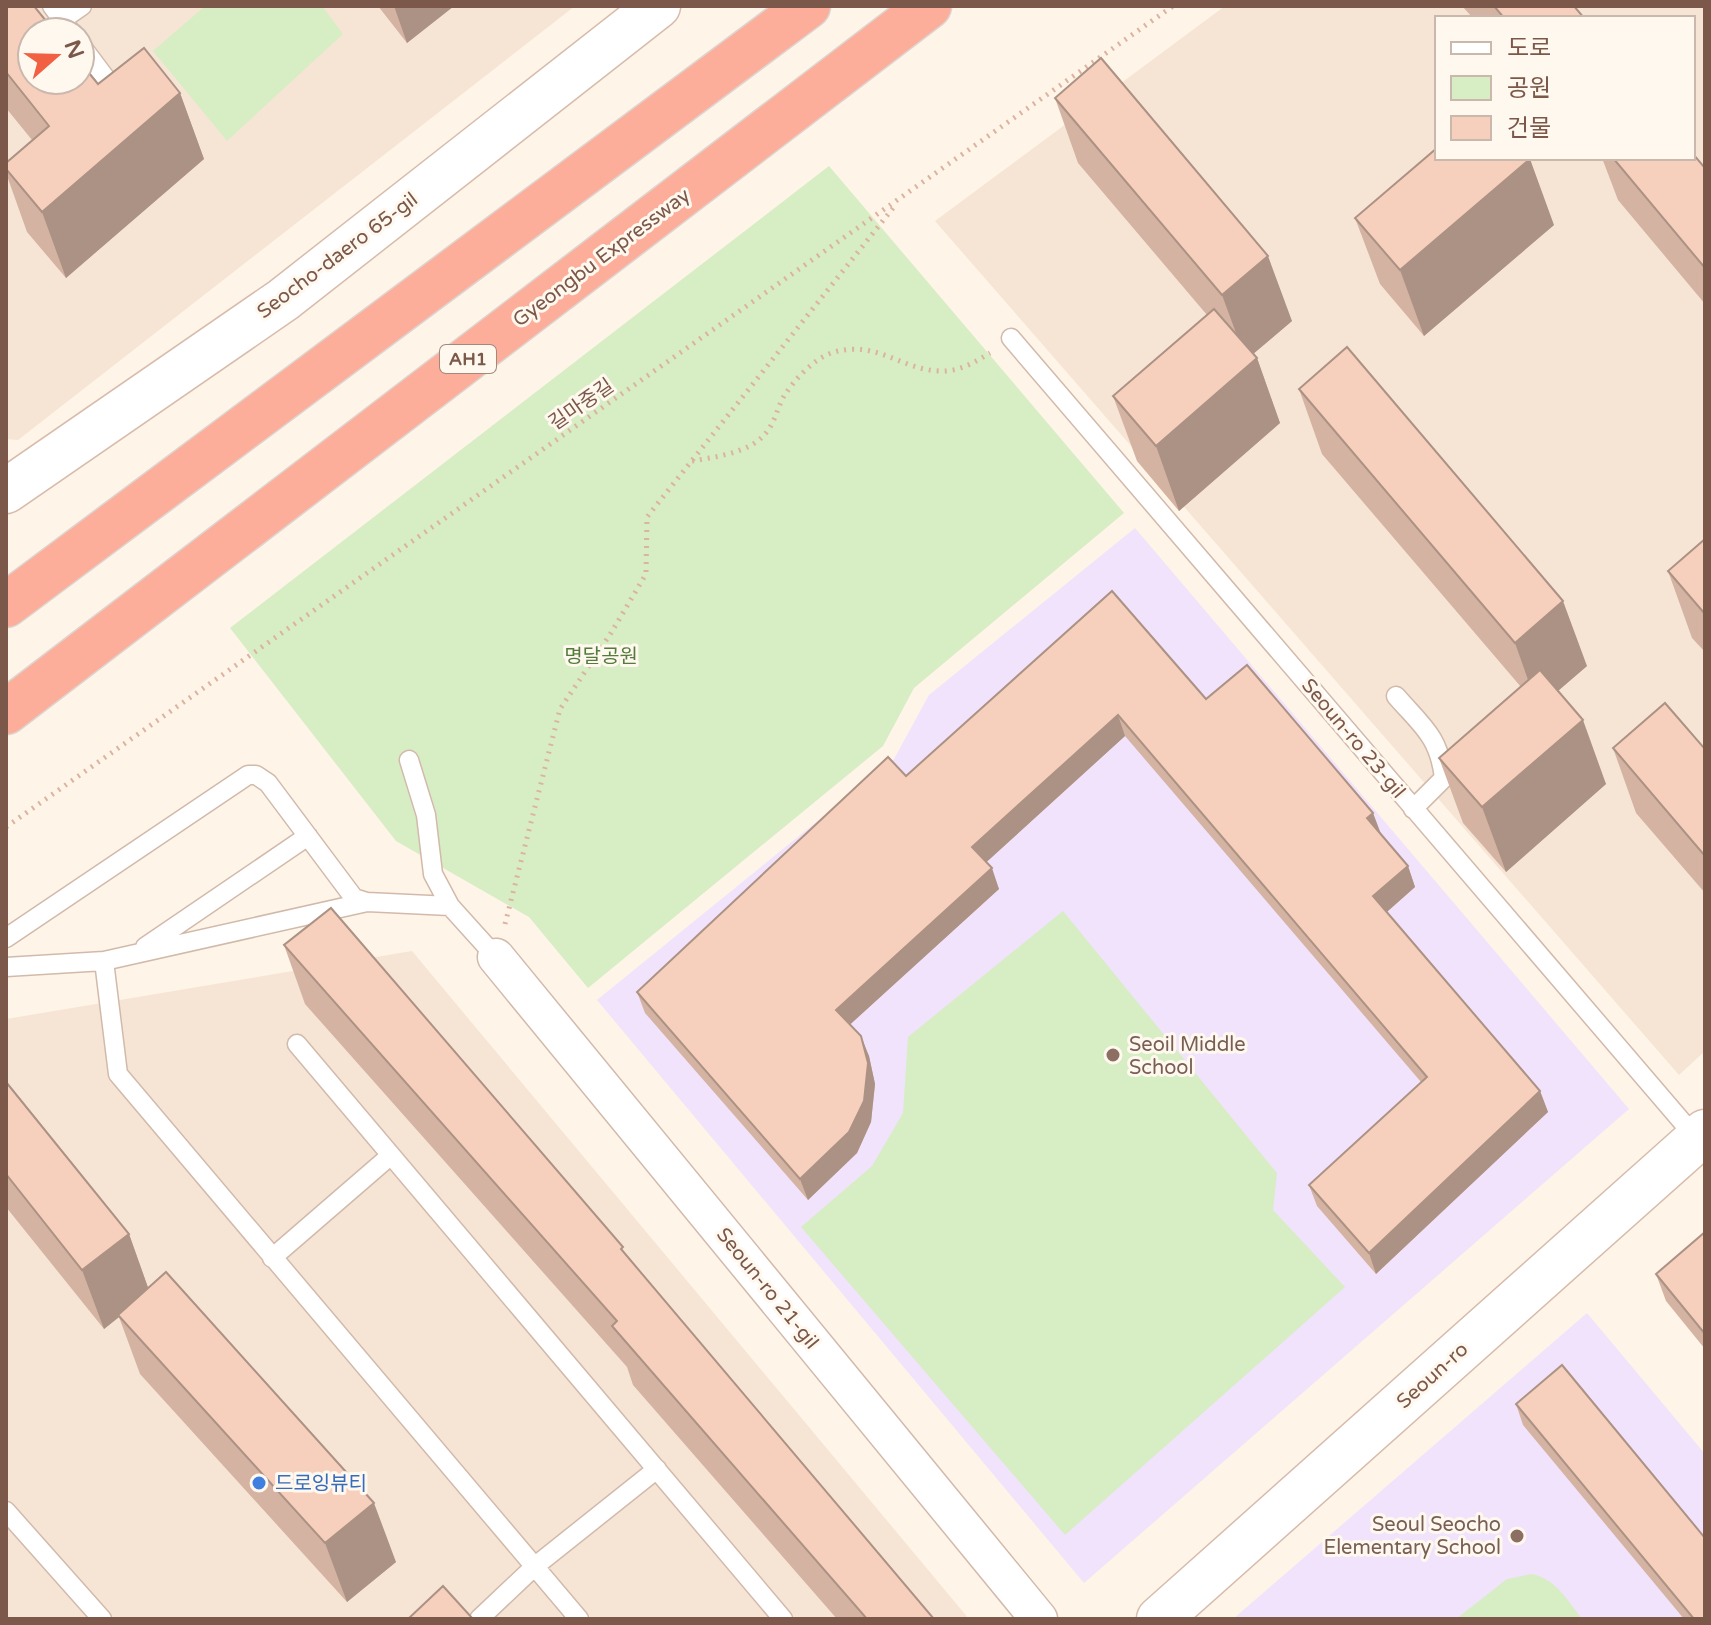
<svg xmlns="http://www.w3.org/2000/svg" width="1711" height="1625" font-family="'Varela Round','Noto Sans KR',sans-serif">
	<style>
		.residential { fill: #f6e5d5; fill-rule: evenodd }
		.education { fill: #f1e3fb }
		.green { fill: #d7edc4 }
		.lines { fill: none; stroke-linecap: round; stroke-linejoin: round }
		.lane-casing { stroke: #d2baab; stroke-width: 21 }
		.street-casing { stroke: #d2baab; stroke-width: 39 }
		.secondary-casing { stroke: #d7bcab; stroke-width: 47 }
		.highway-casing { stroke: #ddd4d0; stroke-width: 47 }
		.path { stroke: #dbb39f; stroke-width: 5; stroke-dasharray: 2 6; stroke-linecap: butt }
		.lane { stroke: #fff; stroke-width: 18 }
		.street { stroke: #fff; stroke-width: 36 }
		.secondary { stroke: #fff; stroke-width: 44 }
		.highway { stroke: #fdae9a; stroke-width: 44 }
		.wall { fill: #d4b3a2 }
		.shaded-wall { fill: #ac9284 }
		.building { fill: #f6d0bc; stroke: #ac9284; stroke-width: 2 }
		.education-dot { fill: #8d6e63; stroke: #fff8ef; stroke-width: 3 }
		.shop-dot { fill: #3f7fe0; stroke: #fff8ef; stroke-width: 3 }
		.labels { text-anchor: middle; stroke-width: 6; stroke-linejoin: round; paint-order: stroke }
		.shield { fill: #fff8ef; stroke: #a3887b; stroke-width: 2 }
		.shield-label { font-size: 18px; font-weight: bold; fill: #7b5849 }
		.street-label { font-size: 20px; fill: #7b5849; stroke: #fff8ef }
		.park-label { font-size: 20px; fill: #527b3c; stroke: #fff8ef }
		.education-label { font-size: 20px; fill: #785e54; stroke: #fff8ef; text-anchor: start }
		.shop-label { font-size: 20px; fill: #366cbe; stroke: #fff8ef; text-anchor: start }
	</style>
	<rect width="100%" height="100%" fill="#fef4e7"/>
	<path class="residential" d="M6,6h569l-557,434 -12,-1zM32,32h48v48h-48z
		M1225,6h480v1045l-26,24 -744,-854zM1437,18h256v140h-256z
		M412,951l557,668h-963v-600z"/>
	<path class="education" d="M1135,528l494,581 -545,474 -487,-583 297,-241 35,-64z
		M1587,1313l118,141v165h-472z"/>
	<path class="green" d="M205,6h117l21,28 -116,107 -74,-90z
		M829,166l295,347 -210,175 -31,58 -295,242 -59,-71 -133,-76 -166,-213z
		M1063,911l214,262 -4,37 72,77 -280,248 -264,-308 71,-61 31,-53 5,-76z
		M1532,1574c24,5 36,27 50,45h-126l51,-40z"/>
	<g class="lines">
		<defs>
			<path id="lane" d="M52,6l19,26
				M62,20l20,-14
				M80,44l39,52
				M1011,338l686,801
				M1396,696c26,30 43,40 48,82l-31,31
				M409,760l17,55 7,59 17,32
				M6,938l242,-163h8l12,8 86,115 13,4
				M145,947l163,-111
				M104,961l263,-59 83,4 46,51
				M6,967l98,-6 14,113 461,545
				M297,1044l486,575
				M272,1258l118,-102
				M6,1511l96,108
				M479,1619l55,-52 123,-98"/>
			<path id="street" d="M496,957l543,662"/>
			<path id="secondary" d="M6,491l277,-191 375,-294
				M1159,1619l546,-487"/>
			<path id="highway" d="M6,605l802,-599
				M6,712l923,-706"/>
		</defs>
		<use href="#lane" class="lane-casing"/>
		<use href="#street" class="street-casing"/>
		<use href="#secondary" class="secondary-casing"/>
		<use href="#highway" class="highway-casing"/>
		<path class="path" d="M692,461c23,-4 57,-8 73,-27 10,-11 12,-26 19,-38 11,-17 30,-38 50,-44 44,-12 67,18 106,19 19,1 35,-9 50,-18
			M6,827l1167,-821
			M505,924l55,-215 51,-76 35,-59 1,-57 246,-309"/>
		<use href="#lane" class="lane"/>
		<use href="#street" class="street"/>
		<use href="#secondary" class="secondary"/>
		<use href="#highway" class="highway"/>
	</g>
	<path class="wall" d="M6,6l92,78 82,9 24,66 -138,119 -39,-46 -21,-59v-10l26,-23 -26,-32z
		M378,6h76l-47,37z
		M1462,6h112l10,12h-111z
		M1055,98l237,223 -39,33 4,4 23,65 -101,88 -42,-50 -24,-65 94,-81 -129,-152z
		M1602,158h91l12,10v136l-87,-104z
		M1355,218l199,7 -130,111 -44,-52z
		M1299,389l288,277 -29,25 48,93 -100,88 -43,-49 -24,-65 82,-71 -199,-233z
		M1705,539v113l-13,-14 -24,-67z
		M1112,591l94,108 167,114 7,21 28,32 7,21 -28,25 153,179 8,21 -172,162 -59,-68 -8,-21 112,-103 -296,-346 -139,126 13,27 -149,135 19,32 6,28 -4,38 -14,31 -49,47 -163,-187 -8,-21 269,-216z
		M1613,748l92,1v144l-69,-80z
		M284,945l341,309 309,365h-97l-204,-234 -6,-18 -322,-363z
		M6,1082l123,152 19,54 248,274 -49,40 -207,-228 -21,-57 -15,12 -98,-122z
		M1705,1232v117l-39,-48 -10,-27z
		M1516,1404l189,215h-21l-161,-194z"/>
	<path class="shaded-wall" d="M394,6h60l-47,37z
		M180,93l24,66 -138,119 -24,-66z
		M1530,159l24,66 -130,111 -24,-66z
		M1268,256l24,65 -46,39 -24,-65z
		M1257,358l23,65 -101,88 -23,-65z
		M1563,601l24,65 -49,42 -23,-65z
		M1118,715l7,21 -145,132 -8,-21z
		M1583,720l23,64 -100,88 -24,-65z
		M1373,813l8,21 -7,5 -7,-21z
		M1408,866l7,21 -34,30 -8,-21z
		M992,868l7,21 -156,142 -7,-21z
		M861,1036l8,20 6,28 -4,38 -14,31 -49,47 -8,-21z
		M1540,1091l8,21 -172,162 -7,-21z
		M129,1234l21,59 -32,22 1,2 -15,12 -22,-59z
		M374,1503l22,59 -49,40 -22,-59z"/>
	<path class="building" d="M6,6h28l21,26h-23v48h48v-18l18,22 46,-36 36,45 -138,119 -36,-43v-6l43,-37 -43,-54z
		M1494,6h80l10,12h-80z
		M1101,58l167,198 -46,39 -167,-197z
		M1437,148v10l93,1 -130,111 -45,-52z
		M1693,154l12,14v100l-92,-110h80z
		M1214,309l43,49 -101,88 -43,-50z
		M1347,347l216,254 -48,42 -216,-254z
		M1705,539v75l-37,-43z
		M1112,591l94,108 41,-34 126,148 -6,5 41,48 -35,30 167,195 -171,162 -60,-68 118,-108 -309,-362 -146,132 20,21 -156,142 25,26 7,27 -4,38 -15,31 -49,47 -163,-187 251,-235 18,19z
		M1540,670l43,50 -101,87 -43,-49z
		M1665,703l40,46v107l-92,-108z
		M331,908l292,339 -2,2 313,370h-67l-255,-293 5,-5 -333,-376z
		M6,1082l123,152 -47,36 -76,-96z
		M1705,1232v102l-49,-60z
		M166,1272l208,231 -49,40 -207,-228z
		M1562,1365l143,173v81h-11l-178,-215z
		M443,1586l30,33h-65z"/>
	<g class="education-dot">
		<circle cx="1113" cy="1055" r="8"/>
		<circle cx="1517" cy="1536" r="8"/>
	</g>
	<circle class="shop-dot" cx="259" cy="1483" r="8"/>
	<g class="labels">
		<rect class="shield" x="440" y="345" width="56" height="28" rx="6"/>
		<g class="shield-label">
			<text x="468" y="365">AH1</text>
		</g>
		<g class="street-label">
			<text transform="translate(337 255) rotate(-37)" y="7">Seocho-daero 65-gil</text>
			<text transform="translate(601 257) rotate(-37)" y="7">Gyeongbu Expressway</text>
			<text transform="translate(581 404) rotate(-35)" y="7">길마중길</text>
			<text transform="translate(1354 738) rotate(50)" y="7">Seoun-ro 23-gil</text>
			<text transform="translate(768 1288) rotate(51)" y="7">Seoun-ro 21-gil</text>
			<text transform="translate(1432 1375) rotate(-42)" y="7">Seoun-ro</text>
		</g>
		<g class="park-label">
			<text x="601" y="663">명달공원</text>
		</g>
		<g class="education-label">
			<text x="1129" y="1051">Seoil Middle<tspan x="1129" dy="23">School</tspan></text>
			<text x="1501" y="1531" text-anchor="end">Seoul Seocho<tspan x="1501" dy="23">Elementary School</tspan></text>
		</g>
		<g class="shop-label">
			<text x="275" y="1490">드로잉뷰티</text>
		</g>
	</g>
	<rect width="1711" height="1625" fill="none" stroke="#7b5849" stroke-width="16"/>
	<rect x="1435" y="16" width="260" height="144" fill="#fff8ef" stroke="#cab8ad" stroke-width="2"/>
	<rect x="1451" y="42" width="40" height="12" fill="#ffffff" stroke="#cab8ad" stroke-width="2"/>
	<text x="1507" y="56" font-size="24" fill="#7b5849">도로</text>
	<rect x="1451" y="76" width="40" height="24" fill="#d7edc4" stroke="#cab8ad" stroke-width="2"/>
	<text x="1507" y="96" font-size="24" fill="#7b5849">공원</text>
	<rect x="1451" y="116" width="40" height="24" fill="#f6d0bc" stroke="#cab8ad" stroke-width="2"/>
	<text x="1507" y="136" font-size="24" fill="#7b5849">건물</text>
	<g transform="translate(56 56) rotate(70)"><circle r="38" fill="#fff8ef" stroke="#cab8ad" stroke-width="2"/>
	<path d="M0-6L14 30L0 20L-14 30Z" fill="#f16043"/>
	<text y="-12" font-size="22" font-weight="bold" text-anchor="middle" fill="#7b5849">N</text>
	</g>
</svg>
